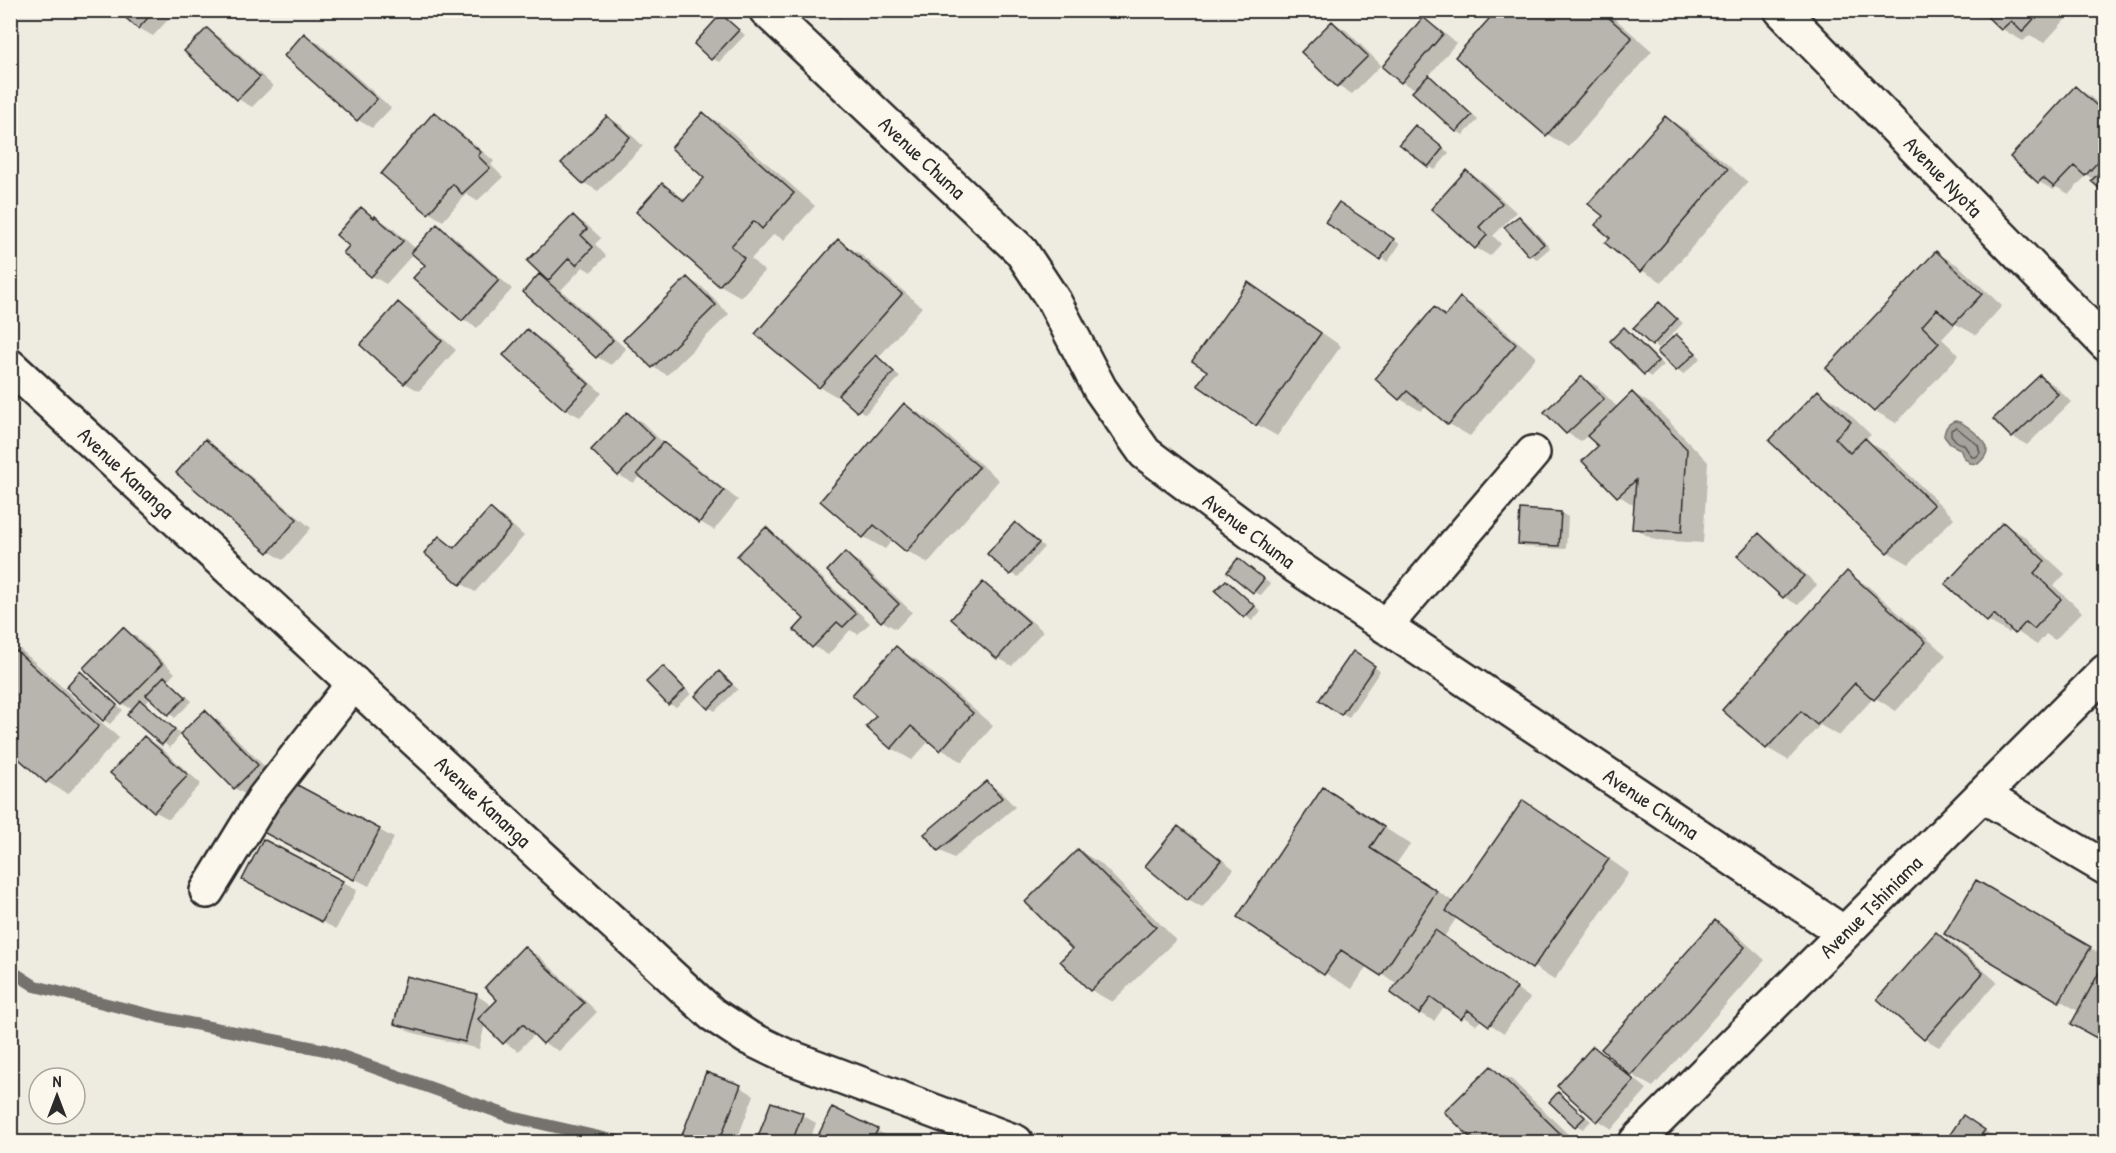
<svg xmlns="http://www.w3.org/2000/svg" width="2116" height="1153" font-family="'Patrick Hand',sans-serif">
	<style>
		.water { fill: #a4a29a; stroke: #74726e; stroke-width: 1.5 }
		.shadow { fill: #0003 }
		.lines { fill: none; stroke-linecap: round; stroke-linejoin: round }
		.shore { stroke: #5b5b57; stroke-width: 1.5 }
		.stream { stroke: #74726e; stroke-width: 12 }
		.building { fill: #b8b5ae; stroke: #2b2b2b; stroke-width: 1.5 }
		.minor-casing { stroke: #2b2b2b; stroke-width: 38 }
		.minor { stroke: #fbf7ec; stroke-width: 33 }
		.labels { text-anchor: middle; stroke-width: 4.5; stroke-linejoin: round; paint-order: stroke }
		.street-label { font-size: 21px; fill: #2b2b2b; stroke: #fbf7ec }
	</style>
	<rect width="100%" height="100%" fill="#eeebe0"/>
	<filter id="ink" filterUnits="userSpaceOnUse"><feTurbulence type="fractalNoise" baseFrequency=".0167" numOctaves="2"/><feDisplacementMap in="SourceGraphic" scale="12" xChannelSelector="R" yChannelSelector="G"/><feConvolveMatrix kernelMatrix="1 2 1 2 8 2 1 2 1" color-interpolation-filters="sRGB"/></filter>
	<g filter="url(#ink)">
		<path class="water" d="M1955,421c8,0 31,19 32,27 1,7 -5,12 -9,16l-8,-1 -7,-7 -3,-7 -10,-5 -6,-8c1,-8 3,-12 11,-15z"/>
		<path class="shadow" d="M119,10h58l-24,26 -14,-8z
			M826,10h21l-7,9z
			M1499,10h106l47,41 -84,96 -21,-13z
			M2074,10l-30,33 -14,-8 -7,6 -21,-12 -19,-18z
			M722,16l23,19 -26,27 -7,-4z
			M1423,19l15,9 18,15 -28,34 8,4 42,39 -15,15 -6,-4 -40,-41 -15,-8z
			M1333,22l14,9 34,34 -29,29 -14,-9z
			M207,29l14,9 52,48 -21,21 -14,-8z
			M305,35l14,8 72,65 -19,20 -14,-8z
			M2075,88l15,8 16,15v81l-12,-12 -7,-5 -18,19 -13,-7 -2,3 -15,-8z
			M435,114l14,9 45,38 -3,4 12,12 -26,24 -11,-7 -23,27 -15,-9z
			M704,114l21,12 90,80 -31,34 -10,-6 -23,25 13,12 -23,26 -21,-12 -57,-100 24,15 19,-22z
			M608,117l14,9 21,20 -45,45 -14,-8z
			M1665,117l21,13 62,52 -86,100 -21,-12 -29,-33 -7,-21z
			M1422,131l27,22 -14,17 -6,-4z
			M1467,172l14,8 35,32 -23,24 8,8 -11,12 -14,-8z
			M1346,208l54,36 -12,18 -7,-4z
			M362,209l28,17 26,23 21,-23 14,8 61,55 -35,39 -14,-9 -36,-54 -13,-12 -28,31 -14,-8 -27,-23 7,-7z
			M573,217l14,8 14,13 -6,6 11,12 -15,16 -8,-5 -22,23 65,59 -15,16 -14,-8 -72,-65 17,-19z
			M1519,217l7,4 24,27 -13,11 -7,-4 -24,-27z
			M838,241l21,12 63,54 -44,51 22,19 -35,37 -22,-17 -2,2 -21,-12 -62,-53z
			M1936,253l22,12 44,41 -26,29 -20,-11 -14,15 17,16 -63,68 -21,-12 -46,-43z
			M687,278l15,9 27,27 -62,61 -14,-8z
			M1248,284l21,12 72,50 -64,90 -21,-12z
			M1461,299l21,12 54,46 -66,79 -21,-12 -23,-19 -5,6 -21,-12 -23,-20 57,-70 13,7z
			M399,304l14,8 43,38 -37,41 -14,-8z
			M1659,304l24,19 -24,25 -6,-4z
			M1625,329l6,4 33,32 -13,12 -6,-4z
			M527,331l14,8 61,54 -22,24 -15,-8z
			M1677,336l6,4 18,18 -17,16 -7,-4 -18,-18z
			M2040,376l14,9 17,17 -44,43 -14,-8z
			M1582,378l15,8 21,22 15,-15 21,13 54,56 -5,81 -48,-3 -21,-12 1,-22 -17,-11 -18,-49 -12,-11 -7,6 -14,-8 -20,-21z
			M1818,392l21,12 32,31 -6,5 21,12 68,66 -45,46 -21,-12 -116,-111z
			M905,405l21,12 73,63 -71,83 -21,-12 -14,-12 -8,10 -21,-12 -42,-36z
			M627,414l15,8 22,22 14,8 60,48 -24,30 -14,-8 -59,-47 -8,8 -14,-8z
			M205,441l15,9 91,78 -28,32 -14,-9z
			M490,510l14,8 20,18 -49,56 -14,-9 -21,-45 16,10z
			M1561,513l7,4 -2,32 -40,-2 -7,-4z
			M1015,524l29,23 -26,30 -7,-4z
			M2003,524l21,12 41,38 -11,12 28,26 -27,28 -9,-6 -9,11 -24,-16 -4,4 -21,-12 -41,-37z
			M766,529l14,9 90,85 -12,11 -8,-4 -22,25 -15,-9 -7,-27z
			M1759,535l14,8 44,42 -19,20 -14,-8 -45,-41z
			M845,554l14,8 53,50 -16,17 -14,-8 -53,-50z
			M1245,564l25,20 -9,11 -7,-3z
			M1847,573l21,13 78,69 -50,56 -22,-14 -35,39 -19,-11 -32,35 -21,-12 -43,-38z
			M1226,581l35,30 -9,10 -35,-30z
			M983,584l14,8 46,39 -31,35 -14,-8z
			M123,629l14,8 38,36 -7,7 24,21 -17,17 -24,-20 -6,6 36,30 -11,14 -41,-33 4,-5 -10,-6z
			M10,640l109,98 -51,56 -21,-12 -37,-33z
			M896,648l21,12 76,66 -31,36 -21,-13 -11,-9 -18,20 -21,-12 -13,-32z
			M1360,657l20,14 -31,46 -7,-3z
			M663,668l7,4 21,22 -15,13 -7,-3z
			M80,673l43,37 -13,14 -6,-4z
			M719,673l19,16 -23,22 -6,-4z
			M205,712l14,9 53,53 -23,22 -15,-8z
			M145,737l14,9 42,38 -32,35 -15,-8z
			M289,782l105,56 -25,48 -92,-47z
			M987,783l14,9 14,15 -61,51 -15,-8 -13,-16z
			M1323,789l87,55 -14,20 58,38 70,-100 21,12 84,59 -75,107 -97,-63 -13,20 86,61 -26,35 -22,-14 -6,6 -31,-20 -11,16 -15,-8 -21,-29 -31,-18 -15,23 -27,-16z
			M1179,827l14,9 41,33 -32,39 -14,-8 -41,-34z
			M264,841l93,49 -21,39 -78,-41z
			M1079,851l21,12 76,77 -64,62 -21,-12 -17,-41z
			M1976,882l130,75v14l-26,41 -134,-78z
			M1715,922l21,12 29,26 -112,127 -21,-12 -1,1 16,13 -35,40 -14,-9 -5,-72 18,10z
			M1937,934l14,8 46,40 -58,65 -14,-8z
			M524,948l15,8 58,56 -38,39 -15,-8 -9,-9 -17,17 -14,-9 -19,-18 -6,25 -69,-17 -14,-9 80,-28 14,9 -1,6 10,-10z
			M1491,1068l21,12 64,62h-99l-31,-30z
			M740,1087l14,8 -18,47h-49l-5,-3z
			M1558,1094l33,27 -8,8 -7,-4z
			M772,1104l30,11 14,8 -7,19h-51z
			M832,1109l60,29 -3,4h-73z
			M1963,1117l35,22 -2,3h-49z
			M1737,1137l9,5h-13z"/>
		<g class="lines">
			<path class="shore" d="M1956,427l22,18 2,8 -4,4h-4l-8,-12 -7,-3 -6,-7v-5z"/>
			<path class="stream" d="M10,970l25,16 124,31 166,33 187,67 109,25"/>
		</g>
		<path class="building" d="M117,10h38l-17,19z
			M1497,10h103l32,28 -86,98 -91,-79z
			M2042,10l-20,22 -11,-11 -10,9 -20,-19z
			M721,14l18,16 -28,30 -17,-16z
			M1423,17l20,17 -42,49 -19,-16z
			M1332,21l36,35 -31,31 -36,-35z
			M207,28l53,49 -23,23 -53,-49z
			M304,33l73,66 -20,22 -73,-65z
			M1429,75l43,40 -16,17 -44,-40z
			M2075,86l31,28v39l-21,23 -11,-10 -20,21 -11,-9 -5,5 -28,-26z
			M434,112l47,40 -3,4 12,12 -28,26 -9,-10 -25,30 -47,-40z
			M703,112l91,81 -32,36 -8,-8 -23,25 13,12 -25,28 -83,-74 26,-29 22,18 20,-23 -33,-30z
			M607,116l23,21 -47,47 -22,-21z
			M1665,116l63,53 -88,103 -35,-29 5,-5 -15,-13 8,-9 -15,-12z
			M1415,125l28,23 -15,19 -29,-23z
			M2106,166v28l-15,-13z
			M1466,170l36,33 -23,24 8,8 -12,14 -44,-40z
			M1339,202l55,37 -14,21 -55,-38z
			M361,207l13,11 1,-2 28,25 -32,36 -28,-24 6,-7 -13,-11z
			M573,215l14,14 -6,6 12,12 -17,18 -7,-7 -21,23 -21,-20z
			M1519,216l25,28 -15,12 -25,-29z
			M437,224l62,56 -37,41 -49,-43 12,-13 -14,-12z
			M838,239l64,55 -83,94 -64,-54z
			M1936,251l46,43 -28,30 -17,-15 -15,17 17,17 -65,69 -48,-44z
			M539,274l74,66 -17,18 -73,-66z
			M687,277l29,28 -64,63 -29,-28z
			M1248,282l73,51 -65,93 -59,-41 10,-14 -15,-10z
			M1460,297l56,47 -68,81 -41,-34 -8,9 -24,-21 59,-72 11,9z
			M398,302l44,39 -38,43 -44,-39z
			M1659,302l18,17 -25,27 -19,-18z
			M1624,327l34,34 -14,14 -34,-34z
			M527,329l62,55 -24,26 -62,-55z
			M1676,334l20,19 -20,18 -19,-19z
			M876,355l18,17 -37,40 -19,-17z
			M2040,375l18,19 -46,44 -19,-19z
			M1582,376l22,23 -38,35 -22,-22z
			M1818,390l33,32 -16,16 15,15 15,-15 69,67 -47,48 -118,-112z
			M1632,392l55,57 -5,83 -50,-3 4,-49 -19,17 -35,-36 16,-15 -11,-10z
			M904,403l75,64 -73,85 -32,-27 -11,13 -43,-37z
			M627,412l27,26 -36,38 -27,-26z
			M205,439l92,80 -29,34 -92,-80z
			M663,442l61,49 -25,32 -62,-49z
			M490,508l21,19 -51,58 -36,-32 15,-17 15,12z
			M1520,509l41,3 -2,34 -41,-2z
			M1015,522l24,21 -29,32 -23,-21z
			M2003,522l42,39 -11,12 27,26 -27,30 -8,-7 -11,12 -21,-20 -7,8 -42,-38z
			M766,527l90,87 -13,13 -6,-5 -25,26 -18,-18 10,-11 -67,-63z
			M1759,533l45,43 -21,22 -46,-42z
			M845,552l54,52 -18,18 -54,-51z
			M1238,558l26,21 -11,14 -26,-21z
			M1847,571l79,71 -52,58 -19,-17 -38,42 -16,-14 -35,38 -44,-39z
			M1226,580l29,26 -11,12 -29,-27z
			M983,582l46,40 -32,37 -46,-40z
			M123,627l39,37 -40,41 -39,-37z
			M10,645l89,81 -53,57 -36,-32z
			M896,646l77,67 -33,38 -29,-25 -20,23 -25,-22 10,-11 -24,-21z
			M1353,651l22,15 -34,49 -22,-15z
			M663,666l22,23 -17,16 -22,-23z
			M80,671l37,34 -14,16 -37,-34z
			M719,671l13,13 -24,25 -13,-13z
			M164,676l22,21 -18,18 -22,-20z
			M140,700l35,29 -13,16 -35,-30z
			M205,710l53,55 -24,24 -54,-55z
			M144,736l44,39 -34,37 -44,-39z
			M288,780l92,49 -26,51 -93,-49z
			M987,781l15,17 -64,53 -14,-17z
			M1323,787l61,40 -14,21 67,43 -56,85 -40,-26 -17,25 -87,-58z
			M1523,800l86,59 -77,110 -86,-58z
			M1178,826l43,34 -34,41 -42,-35z
			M263,839l80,42 -21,41 -80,-42z
			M1078,849l78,78 -66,64 -30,-30 12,-12 -47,-47z
			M1976,880l115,67 -32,55 -115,-68z
			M1715,920l30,27 -114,129 -30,-27z
			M1435,930l82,58 -28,38 -21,-16 -7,9 -30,-22 -12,17 -29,-21z
			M1936,932l47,41 -59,67 -47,-41z
			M524,946l60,57 -41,41 -20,-20 -20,20 -25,-25 19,-19 -12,-13z
			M2100,971l6,2v70l-35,-19z
			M406,976l71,18 -12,48 -71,-18z
			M1593,1046l41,34 -37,42 -40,-36z
			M1491,1066l78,76h-94l-31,-30z
			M706,1072l35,13 -22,57h-32l-7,-2z
			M1558,1092l27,25 -10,10 -26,-25z
			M771,1102l32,11 -11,29h-36z
			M832,1107l46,22 -7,13h-56z
			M1963,1115l22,15 -9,12h-31z"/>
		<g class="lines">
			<defs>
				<path id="minor" d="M766,10l255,241 33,50 46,88 45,64 152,114 547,366
					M1781,10l325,334
					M10,366l702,648 35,23 37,18 232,87
					M1385,626l148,-173
					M1982,795l124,73
					M207,891l57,-93 90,-115
					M1636,1142l470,-471"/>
			</defs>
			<use href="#minor" class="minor-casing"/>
			<use href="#minor" class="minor"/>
		</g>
	</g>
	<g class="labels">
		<g class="street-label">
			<text transform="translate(922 158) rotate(43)" y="7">Avenue Chuma</text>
			<text transform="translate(1943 177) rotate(46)" y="7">Avenue Nyota</text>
			<text transform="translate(126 473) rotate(43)" y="7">Avenue Kananga</text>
			<text transform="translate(1249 531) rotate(37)" y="7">Avenue Chuma</text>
			<text transform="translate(483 802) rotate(43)" y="7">Avenue Kananga</text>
			<text transform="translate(1651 804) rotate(34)" y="7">Avenue Chuma</text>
			<text transform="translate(1871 907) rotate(-45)" y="7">Avenue Tshiniama</text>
		</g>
	</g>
	<rect width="2116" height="1153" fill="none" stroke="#fbf7ec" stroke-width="36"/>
	<rect x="18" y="18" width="2080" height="1117" fill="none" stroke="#2b2b2b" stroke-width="2" filter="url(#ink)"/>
	<g transform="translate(57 1096)"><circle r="28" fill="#fbf7ec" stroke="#a8a59f" stroke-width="1.5"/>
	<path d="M0-4.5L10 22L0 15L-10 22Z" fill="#2b2b2b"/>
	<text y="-9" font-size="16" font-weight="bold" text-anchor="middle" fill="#2b2b2b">N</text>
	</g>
</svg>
